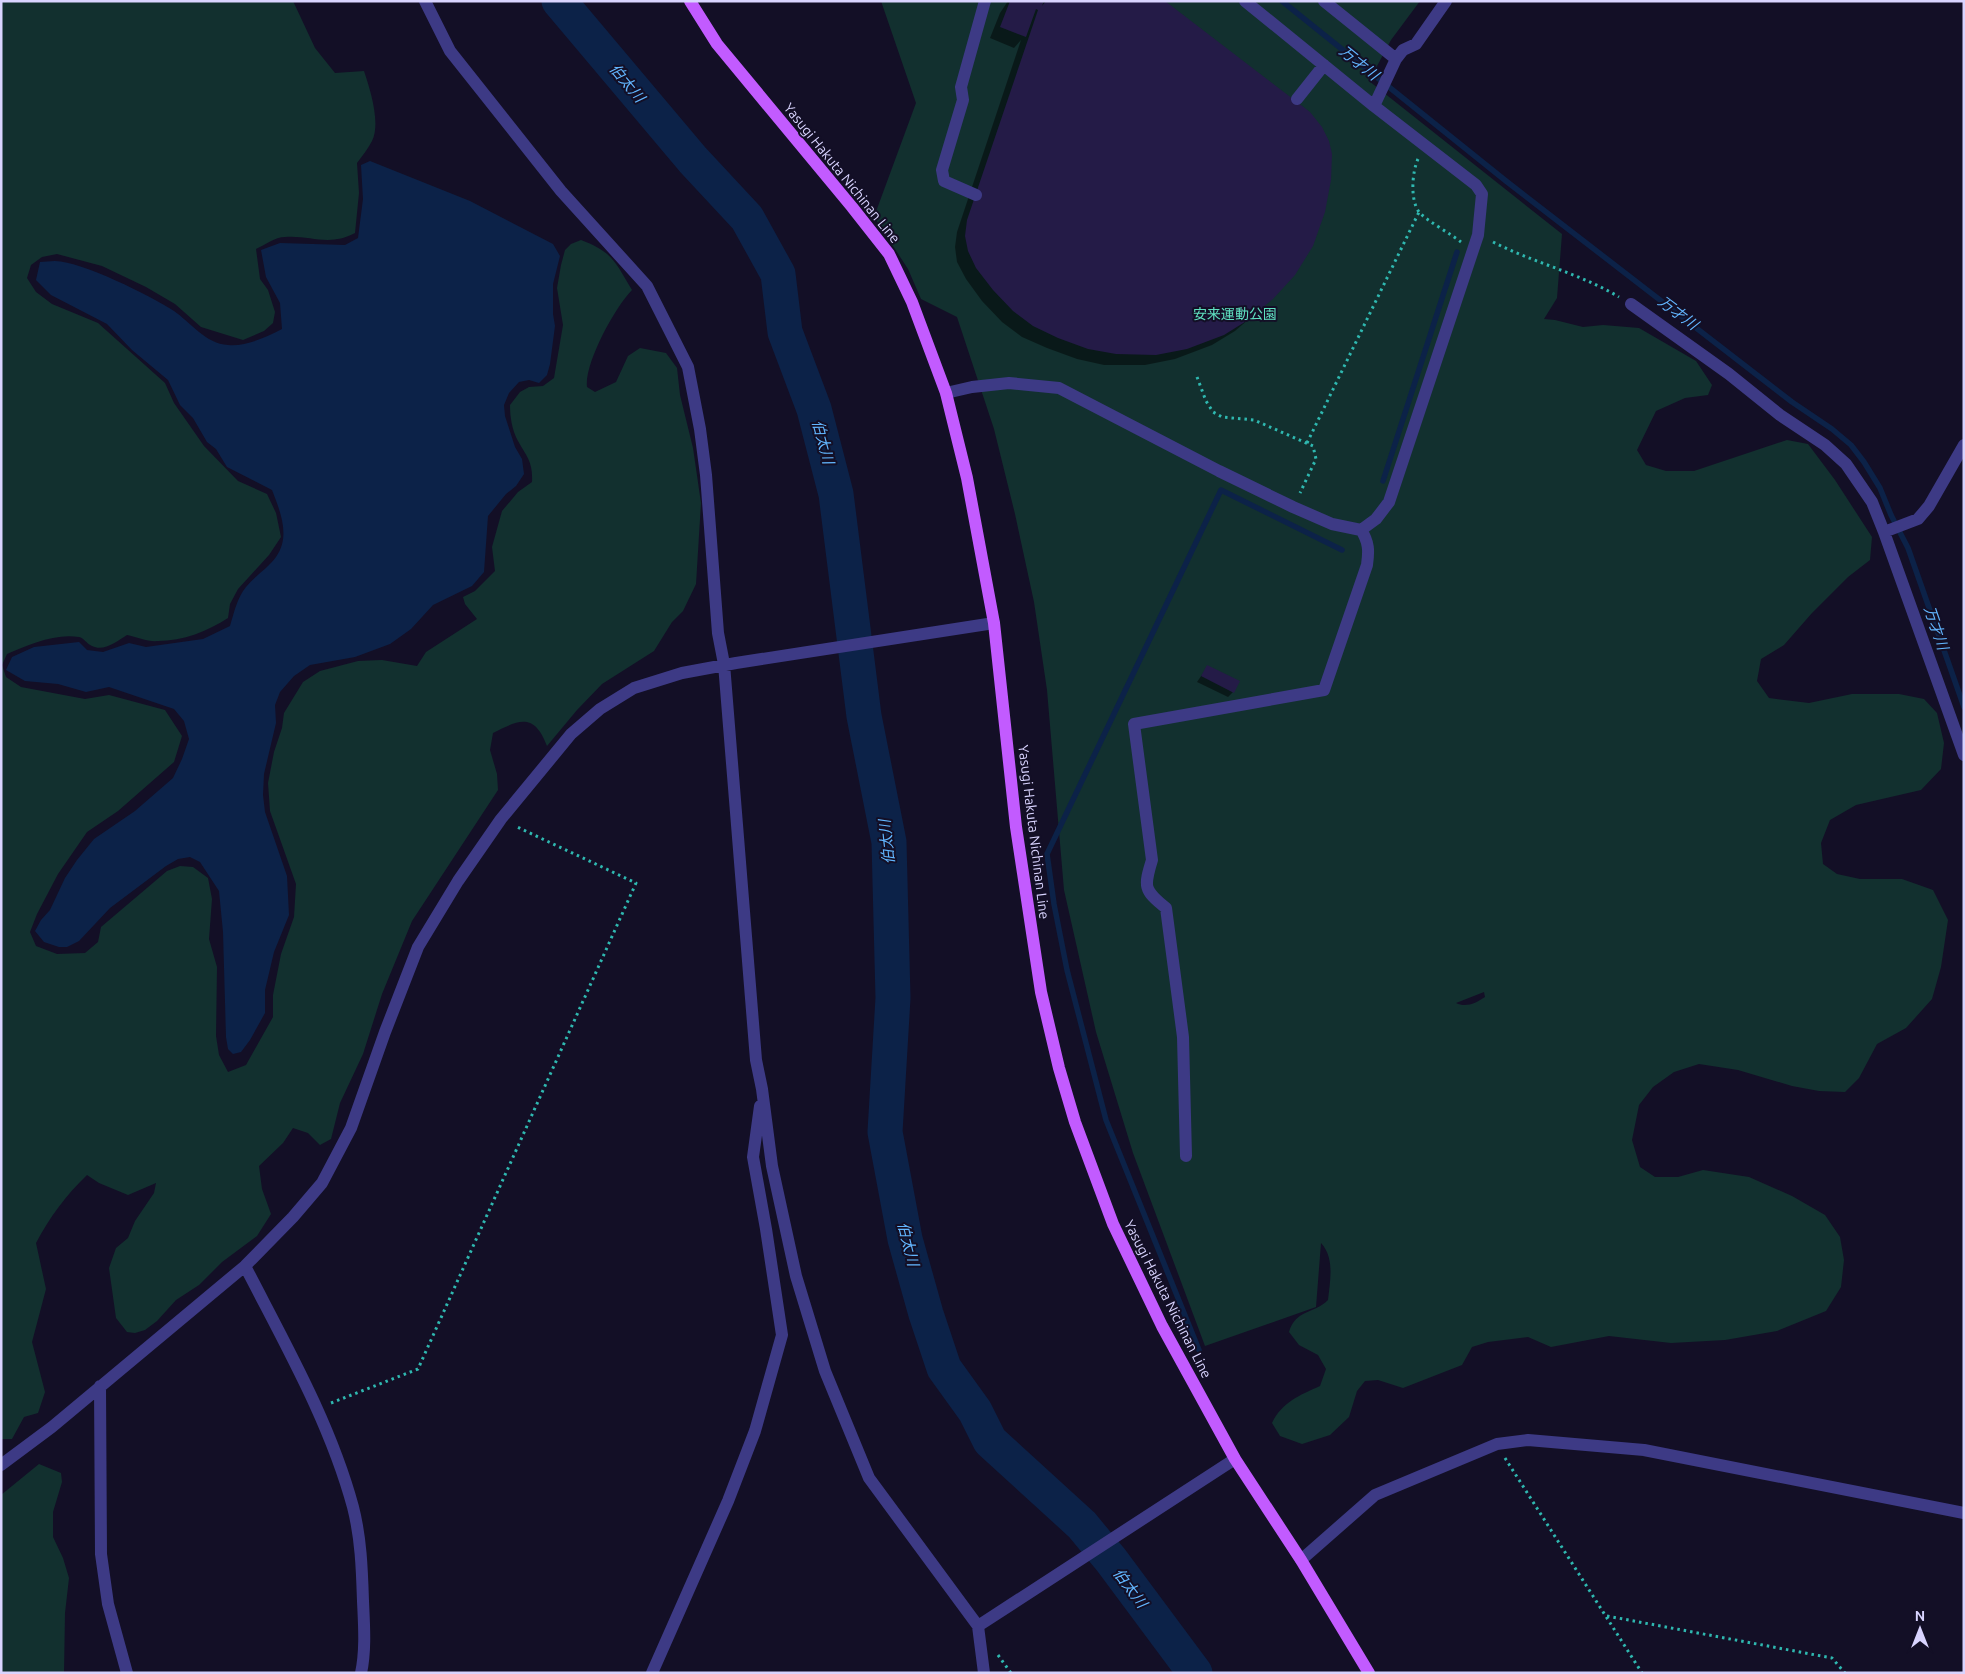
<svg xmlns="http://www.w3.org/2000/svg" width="1965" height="1674" font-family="Ubuntu,'Noto Sans JP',sans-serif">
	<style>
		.green { fill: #12302f; fill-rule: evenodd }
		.water { fill: #0c2248 }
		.shadow { fill: #0007 }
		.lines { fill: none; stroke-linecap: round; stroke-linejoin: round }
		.stream { stroke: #0c2248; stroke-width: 5.5 }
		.river { stroke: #0c2248; stroke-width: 35 }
		.building { fill: #241b47 }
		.path { stroke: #2fb8b0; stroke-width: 3; stroke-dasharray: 2.5 4; stroke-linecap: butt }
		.minor { stroke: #3d3a85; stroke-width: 12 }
		.major { stroke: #c25bff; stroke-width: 12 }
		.labels { text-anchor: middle; stroke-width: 4; stroke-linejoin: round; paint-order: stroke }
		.street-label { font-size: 14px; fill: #d9d4ff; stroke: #130f26 }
		.park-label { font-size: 14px; fill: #5fe0c0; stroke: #130f26 }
		.water-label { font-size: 15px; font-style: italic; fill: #62b6ff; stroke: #130f26 }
	</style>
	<rect width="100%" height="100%" fill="#130f26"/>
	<path class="green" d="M1,1h292l22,47 20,25 29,-2c6,18 17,52 8,70 -4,8 -10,15 -15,22l2,30 -4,40c-26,14 -44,2 -70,4 -10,0 -20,8 -29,12l4,30 8,11 7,22 -2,11 -9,8 -21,9 -42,-13 -26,-23 -29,-17 -44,-21 -45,-12 -15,3 -11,8 -4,13 9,14 16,12 46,19 67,60 9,20 30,43 34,35 29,13 9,19 5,24 -12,18 -31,34 -8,15 -2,14c-20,13 -45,23 -70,23 -10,1 -21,-4 -31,-6 -10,6 -23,17 -35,11 -5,-2 -8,-8 -13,-9 -24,-4 -51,8 -72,17l-5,11 4,12 15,10 64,12 24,-4 56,15 17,26 -8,26 -56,49 -31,21 -29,42 -21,40 -7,18 6,14 21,8 28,-1 13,-11 3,-15 66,-56 13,-5 13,1 15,11 4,21 -3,40 8,28 -1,69 3,19 9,17 18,-7 27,-48v-22l8,-41 13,-37 2,-33 -26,-73 -2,-28 6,-31 8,-24 2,-15 19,-31 17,-11 38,-10 24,-1 35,6 9,-14 51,-33 -12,-15 -2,-7 12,-6 20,-20 -3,-24 10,-36 16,-19 14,-10c1,-20 -5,-25 -14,-41 -6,-11 -8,-24 -8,-36l10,-13 9,-5 14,-1 11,-8 9,-53 -6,-37 4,-23 4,-15 6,-6 10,-4c32,12 34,22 51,50 -17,17 -48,74 -45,97l8,5 21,-10 12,-26 12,-8 26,5 11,15 3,27 13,53 8,55 -5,81 -13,27 -11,11 -18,29 -52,33 -25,26 -30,36c-13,-34 -28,-26 -54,-13l-3,17 7,24 1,16 -86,131 -30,73 -19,60 -23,49 -9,36 -11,6 -12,-12 -15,-5 -10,15 -24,23 3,23 9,25 -14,22 -35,26 -23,23 -23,15 -19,21 -12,9 -10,3 -8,-1 -11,-14 -7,-50 7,-20 12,-10 7,-17 19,-28 2,-10 -28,12 -29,-12 -12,-8c-21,20 -38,43 -51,68l10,46 -14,53 13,50 -7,21 -14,4 -12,22h-11z
		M881,1h539l-29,39 -22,41 193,153 -5,64 -13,21 11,1 28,7 20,-2 36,3 57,33 16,24 -4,10 -23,3 -29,13 -19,39 9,15 20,6h28l93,-31 21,4 27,36 37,57 -2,23 -22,17 -36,36 -28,32 -23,14 -4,22 12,17 40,5 43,-9h47l25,5 13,14 7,30 -3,26 -20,21 -65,15 -26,15 -9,23 2,21 14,10 23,5h42l31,11 15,30 -7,47 -9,32 -26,29 -29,16 -18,34 -14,14 -26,-1 -27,-5 -54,-16 -39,-6 -25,8 -21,15 -14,18 -7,35 8,27 15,10h23l25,-7 46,7 43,19 33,19 15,22 4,23 -3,27 -15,24 -49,20 -52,9 -54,3 -62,-7 -58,11 -23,-10 -40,5 -16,5 -10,18 -59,23 -25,-8 -13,1 -8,10 -8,26 -19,18 -28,9 -22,-8 -8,-13c10,-21 28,-28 48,-37l6,-17 -8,-14 -19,-10 -10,-13c7,-23 25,-18 39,-32 2,-19 7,-42 -7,-57l-5,64 -111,39 -72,-193 -37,-121 -32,-142 -17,-200 -13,-88 -19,-88 -21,-85 -37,-112 -36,-18 -13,-30 -34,-52 42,-114zM1484,992l1,5c-9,6 -19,11 -29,6z
		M39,1464l22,9 1,9 -9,30v25l10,21 6,20 -4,35 -1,60h-63v-178z"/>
	<path class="water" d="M370,161l100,40 83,43 7,12 -7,28v30l2,12 -5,38 -3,11 -8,8 -10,-3 -10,2 -10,11 -5,12 1,11 10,31 7,12 2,15 -8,12 -10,8 -18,22 -4,56 -12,14 -39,19 -22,24 -21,15 -35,13 -45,8 -16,11 -14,16 -5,13 1,18 -12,51 -1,21 2,17 22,64 2,39 -15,37 -9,38v23l-15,27 -9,12 -8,2 -5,-5 -2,-12 -3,-105 -4,-41 -19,-29 -10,-5 -12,2 -12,7 -56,42 -31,33 -12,6h-8l-15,-5 -9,-11 6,-11 9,-10 15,-32 12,-18 17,-21 41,-28 38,-33 9,-19 7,-20 -5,-18 -10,-12 -65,-22 -23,5 -28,-8 -33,-3 -19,-11 6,-13 22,-10 45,-5 8,8 16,2 26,-9 17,4 57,-8 27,-13c4,-13 7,-28 16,-39 9,-11 22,-19 30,-30 15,-21 4,-46 -4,-67l-45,-23 -11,-18 -9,-7 -14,-24 -13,-13 -12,-25 -36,-30 -25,-26 -56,-29 -15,-15 4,-18c5,0 10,-1 15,-1 28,1 94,34 119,50 16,11 32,33 54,34 17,2 39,-8 54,-16l-2,-26 -14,-26 -5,-27 19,-7 65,2 13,-7 5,-39 -2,-34z"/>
	<path class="shadow" d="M1008,1h153l111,298 -37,32 -23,14 -37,14 -30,6h-41l-27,-6 -30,-11 -25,-11 -20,-15 -20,-21 -16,-22 -9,-17 -2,-15 2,-15 64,-192 -7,8 -24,-10 10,-25z
		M1208,666l25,26 -5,5 -31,-15z"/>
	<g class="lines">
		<path class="stream" d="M1282,1l224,180 286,221 40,27 19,16 13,17 16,26 11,27 17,33 56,159
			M1383,481l74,-229
			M1199,1350l-93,-230 -39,-150 -13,-66 -7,-50 174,-364 121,60"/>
		<path class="river" d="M559,1l134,159 54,58 31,56 7,58 29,77 22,85 28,222 25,126 4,156 -8,134 20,107 21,75 18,54 31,43 15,30 92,84 29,35 84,113"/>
	</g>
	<path class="building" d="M1010,1h34l-2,5 4,-5h119l145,111 12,15 7,14 3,13 -1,26 -6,32 -12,34 -18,29 -22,24 -25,21 -24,15 -37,14 -31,6 -40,-1 -28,-5 -30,-11 -25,-12 -20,-15 -20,-21 -17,-22 -8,-17 -3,-15 2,-16 71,-210 -2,-1 -10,28 -26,-10z
		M1207,665l33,16 -6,12 -33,-17z"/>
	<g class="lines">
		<path class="path" d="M1418,159c-6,13 -8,41 1,53 8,9 32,22 42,30
			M1493,242c41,21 86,31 126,55
			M1197,377l9,24 7,11 9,5 32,3 59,26 3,13 -16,34
			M1307,443l112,-231
			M331,1403l87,-34 218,-486 -121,-57
			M1505,1458l137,215
			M1607,1616l225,42 13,15
			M998,1655l13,18"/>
		<path class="minor" d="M425,1l25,50 111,140 86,95 41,81 12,62 6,46 12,158 6,31 32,396 6,29 10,77 24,110 29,95 44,107 109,148
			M1245,1l129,105
			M1324,1l72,58
			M1297,99l27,-34
			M976,195l-32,-14 -2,-11 21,-70 -2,-13 24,-86
			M1631,304l98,70 51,41 45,30 21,19 26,38 12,30 80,223
			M946,393l26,-6 37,-4 50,5 160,83 74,36 39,17 29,6c8,12 8,21 6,35l-43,125 -190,34 18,136c-8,26 -9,30 14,48l17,129 3,119
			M1361,530l15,-11 13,-17 89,-267 4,-41 -6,-9 -102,-79 22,-47 7,-9 13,-6 30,-43
			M1884,532l34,-13 11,-13 35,-61
			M245,1266c40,78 85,156 108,241 8,31 9,63 10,94 1,23 3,49 -2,72
			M100,1386l1,168 7,50 19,69
			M1,1465l51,-38 193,-161 48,-49 29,-34 29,-55 34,-96 33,-85 40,-66 43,-62 70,-85 29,-25 34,-21 48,-15 54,-10 258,-40
			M1301,1560l74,-65 122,-51 31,-4 116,10 320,63
			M652,1673l76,-172 27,-70 27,-96 -16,-106 -13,-72 7,-51
			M984,1673l-6,-47 257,-167"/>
		<path class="major" d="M690,1l27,43 135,163 37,47 23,48 34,91 21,85 27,145 22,204 25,165 18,76 16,54 38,102 49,102 73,133 66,101 68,113"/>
	</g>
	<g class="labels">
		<g class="street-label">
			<text transform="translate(842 173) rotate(51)" y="5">Yasugi Hakuta Nichinan Line</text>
			<text transform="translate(1034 832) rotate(83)" y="5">Yasugi Hakuta Nichinan Line</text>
			<text transform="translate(1168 1299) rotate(63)" y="5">Yasugi Hakuta Nichinan Line</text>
		</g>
		<g class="park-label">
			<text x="1235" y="319">安来運動公園</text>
		</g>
		<g class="water-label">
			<text transform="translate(1359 63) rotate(39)" y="5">万才川</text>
			<text transform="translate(627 83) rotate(50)" y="5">伯太川</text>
			<text transform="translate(1678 313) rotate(37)" y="5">万才川</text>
			<text transform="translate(823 442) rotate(75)" y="5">伯太川</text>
			<text transform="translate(1936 628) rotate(71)" y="5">万才川</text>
			<text transform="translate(887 842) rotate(-96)" y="5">伯太川</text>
			<text transform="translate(908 1244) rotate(76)" y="5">伯太川</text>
			<text transform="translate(1130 1588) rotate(53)" y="5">伯太川</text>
		</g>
	</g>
	<rect width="1965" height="1674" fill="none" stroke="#d9d4ff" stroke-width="5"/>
	<g transform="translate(1920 1629)" stroke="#130f26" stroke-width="4" paint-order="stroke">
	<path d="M0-4L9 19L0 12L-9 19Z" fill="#d9d4ff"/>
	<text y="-8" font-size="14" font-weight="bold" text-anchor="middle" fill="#d9d4ff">N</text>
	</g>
</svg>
